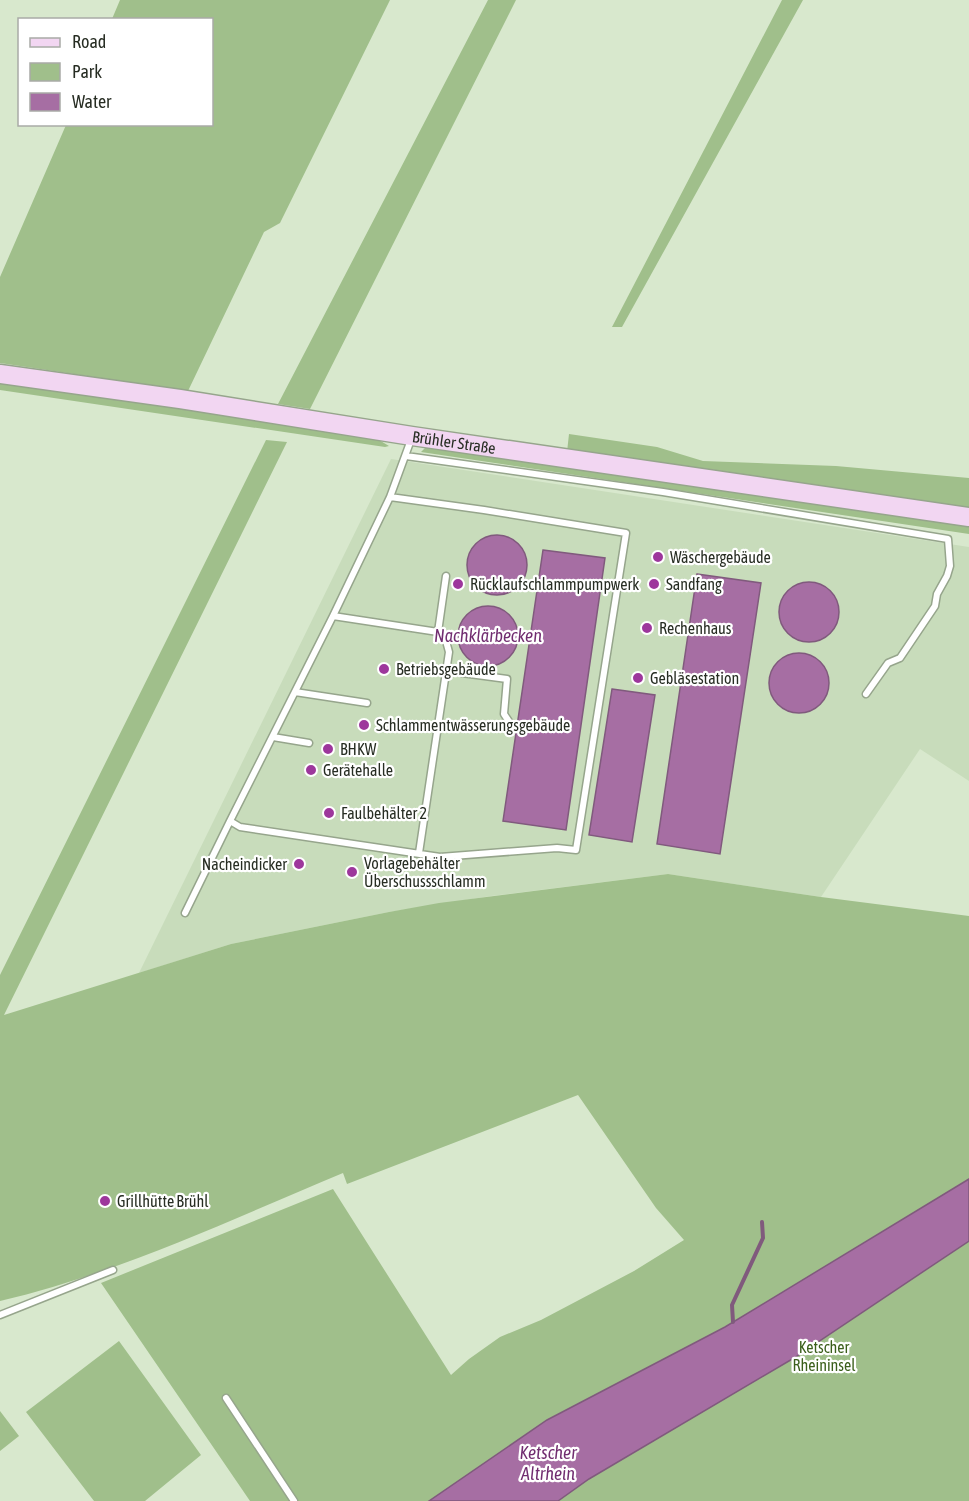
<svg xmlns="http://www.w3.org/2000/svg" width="969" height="1501" font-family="'Asap Condensed',sans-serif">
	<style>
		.built { fill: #c8dcbb }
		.green { fill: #a0bf8b }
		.water { fill: #a66ea3; stroke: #805a7d; stroke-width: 1.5 }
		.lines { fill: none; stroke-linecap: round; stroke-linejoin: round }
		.stream { stroke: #805a7d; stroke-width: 4 }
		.lane-casing { stroke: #96a58c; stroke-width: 9 }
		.secondary-casing { stroke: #96a58c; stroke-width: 21 }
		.lane { stroke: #fff; stroke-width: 6 }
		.secondary { stroke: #f2d6f2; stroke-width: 18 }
		.poi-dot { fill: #9d379c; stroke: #fff; stroke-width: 2 }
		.labels { text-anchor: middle; stroke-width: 4.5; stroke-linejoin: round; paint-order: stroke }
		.street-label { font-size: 16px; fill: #272d23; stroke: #fff }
		.poi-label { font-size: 16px; fill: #272d23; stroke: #fff; text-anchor: start }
		.park-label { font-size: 16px; fill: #3b5f1b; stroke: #fff }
		.water-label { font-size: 18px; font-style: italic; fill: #712d70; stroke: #fff }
	</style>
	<rect width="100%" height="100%" fill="#d8e8cd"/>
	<path class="built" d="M391,459l578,88v234l-49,-32 -99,148 -153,-23 -177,22 -102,16 -158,32 -92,29z"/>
	<path class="green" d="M120,0h270l-110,223 -16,9 -76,159 -188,-28v-86l66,-152 146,-1v-104l-100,-1z
		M488,0h28l-206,409 -32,-5z
		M782,0h21l-181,327h-10z
		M0,380l379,60 10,6 -4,1 -385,-57z
		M569,434l88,13 46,14 133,5 133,12v32c-134,-21 -267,-45 -402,-58z
		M266,440l21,2 -283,573 227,-71 158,-32 50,-9 229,-29 153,23 148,19v585h-719l-149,-218 232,-94 118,186 18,-16 31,-22 41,-17 93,-49 50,-31 -28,-32 -78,-113 -231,89 -4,-11c-111,46 -226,101 -343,128v-326z
		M433,447l536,75v12l-548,-82 4,-4z
		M119,1341l82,114 -56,46h-51l-68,-89z
		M0,1411l19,25 -19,15z"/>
	<path class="water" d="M467 565a30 30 0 1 1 60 0a30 30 0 1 1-60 0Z
		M543,550l62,8 -39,272 -63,-9z
		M697,574l64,9 -41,271 -63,-10z
		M779 612a30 30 0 1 1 60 0a30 30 0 1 1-60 0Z
		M458 636a30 30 0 1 1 60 0a30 30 0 1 1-60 0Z
		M769 683a30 30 0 1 1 60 0a30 30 0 1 1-60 0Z
		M612,689l43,6 -23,147 -43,-7z
		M969,1179v62l-175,117 -205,121 -31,22h-129l118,-81 178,-93z"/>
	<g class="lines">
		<path class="stream" d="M733,1322l-1,-17 31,-67 -1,-16"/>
		<defs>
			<path id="lane" d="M406,456l257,36 285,47 2,27 -3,10 -10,18 -2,12 -35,52 -12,5 -22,31
				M390,497l94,13 142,23 -50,317 -19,-2 -117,9 -200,-30 -10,-6 103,-205 57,-119 22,-60
				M333,616l105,16 8,9 3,11 -30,201
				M438,632l8,-56
				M447,671l60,8 -3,35 10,15
				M295,692l72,11
				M273,737l36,6
				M185,913l45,-92
				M0,1315l113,-45
				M226,1398l68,103"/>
			<g id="secondary">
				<path id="s1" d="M0,374l180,25 232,37 557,81"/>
			</g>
		</defs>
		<use href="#lane" class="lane-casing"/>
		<use href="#secondary" class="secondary-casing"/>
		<use href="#lane" class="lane"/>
		<use href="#secondary" class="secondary"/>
	</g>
	<g class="poi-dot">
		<circle cx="658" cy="557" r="6"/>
		<circle cx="458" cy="584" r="6"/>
		<circle cx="654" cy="584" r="6"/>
		<circle cx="647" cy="628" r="6"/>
		<circle cx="384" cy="669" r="6"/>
		<circle cx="638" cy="678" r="6"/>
		<circle cx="364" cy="725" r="6"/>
		<circle cx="328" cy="749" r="6"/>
		<circle cx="311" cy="770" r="6"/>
		<circle cx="329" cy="813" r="6"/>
		<circle cx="299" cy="864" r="6"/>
		<circle cx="352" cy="872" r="6"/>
		<circle cx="105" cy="1201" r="6"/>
	</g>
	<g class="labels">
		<g class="street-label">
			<text dy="6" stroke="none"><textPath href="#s1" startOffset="459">Brühler Straße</textPath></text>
		</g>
		<g class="poi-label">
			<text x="670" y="563">Wäschergebäude</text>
			<text x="470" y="590">Rücklaufschlammpumpwerk</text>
			<text x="666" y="590">Sandfang</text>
			<text x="659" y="634">Rechenhaus</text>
			<text x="396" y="675">Betriebsgebäude</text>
			<text x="650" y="684">Gebläsestation</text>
			<text x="376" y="731">Schlammentwässerungsgebäude</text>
			<text x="340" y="755">BHKW</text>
			<text x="323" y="776">Gerätehalle</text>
			<text x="341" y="819">Faulbehälter 2</text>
			<text x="364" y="869">Vorlagebehälter<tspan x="364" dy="18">Überschussschlamm</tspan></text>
			<text x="287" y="870" text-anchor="end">Nacheindicker</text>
			<text x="117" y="1207">Grillhütte Brühl</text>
		</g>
		<g class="park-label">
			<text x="824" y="1353">Ketscher<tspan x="824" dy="18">Rheininsel</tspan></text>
		</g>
		<g class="water-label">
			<text x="488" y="642">Nachklärbecken</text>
			<text x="548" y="1459">Ketscher<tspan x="548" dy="21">Altrhein</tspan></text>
		</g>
	</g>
	<rect x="18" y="18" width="195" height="108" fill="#ffffff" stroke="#a9aba7" stroke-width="1.5"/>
	<rect x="30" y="38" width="30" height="9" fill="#f2d6f2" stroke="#a9aba7" stroke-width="1.5"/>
	<text x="72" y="48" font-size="18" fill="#272d23">Road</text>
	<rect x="30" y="63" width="30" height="18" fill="#a0bf8b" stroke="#a9aba7" stroke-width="1.5"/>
	<text x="72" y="78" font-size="18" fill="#272d23">Park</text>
	<rect x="30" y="93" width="30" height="18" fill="#a66ea3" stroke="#a9aba7" stroke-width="1.5"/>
	<text x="72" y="108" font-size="18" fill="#272d23">Water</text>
</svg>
